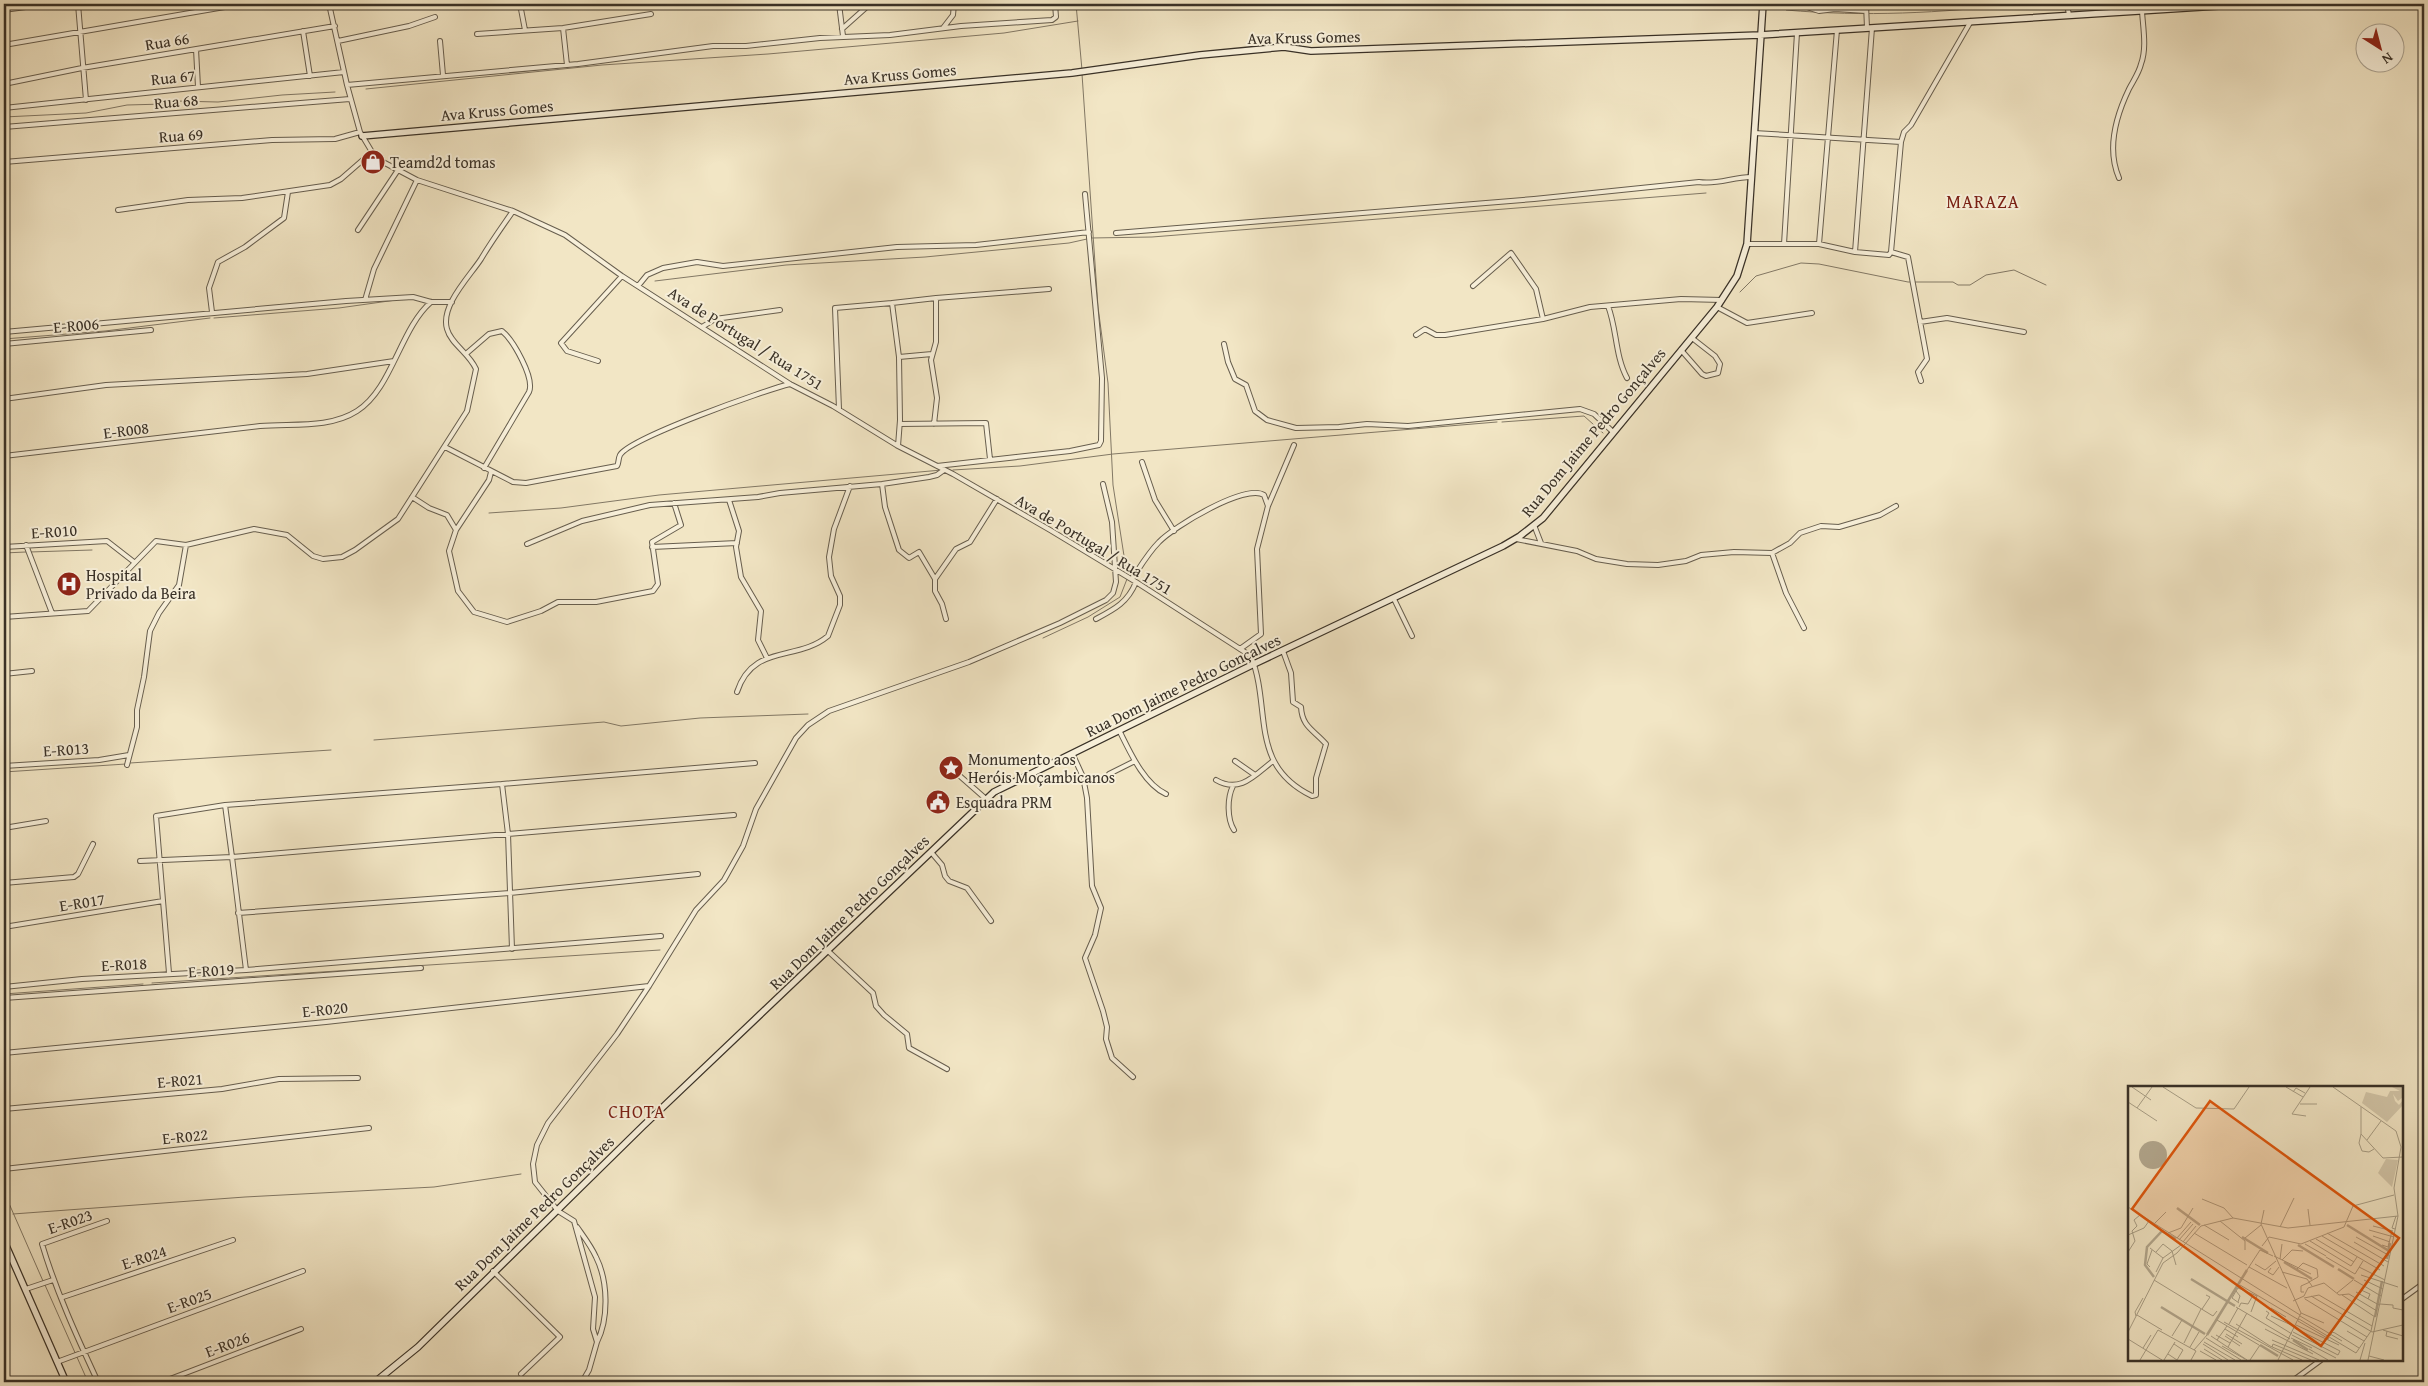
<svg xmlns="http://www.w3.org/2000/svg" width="2428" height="1386" font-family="'Gentium Book Plus',serif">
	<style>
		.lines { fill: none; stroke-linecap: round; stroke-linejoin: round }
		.stream { stroke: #827865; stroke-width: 1 }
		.street-casing { stroke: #675e4e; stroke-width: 6 }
		.secondary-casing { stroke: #393127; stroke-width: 8 }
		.street { stroke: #f7efd9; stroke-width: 4 }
		.secondary { stroke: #f7efd9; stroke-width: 5.5 }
		.labels { text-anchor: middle; stroke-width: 4; stroke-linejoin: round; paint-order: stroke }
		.street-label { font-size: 16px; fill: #393127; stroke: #f7efd9 }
		.poi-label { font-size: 16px; fill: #393127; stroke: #f7efd9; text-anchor: start }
		.neighbourhood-label { font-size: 18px; letter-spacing: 1px; fill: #7a1f14; stroke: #f7efd9 }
		.inset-river { fill: none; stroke: #b3a88f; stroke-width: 2.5 }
		.inset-road { fill: none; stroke: #a89e86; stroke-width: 1 }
		.view { fill: #df570d; fill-opacity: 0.15; stroke: #df570d; stroke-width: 2.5 }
		.inset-edge { fill: none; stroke: #393127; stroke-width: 2.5 }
	</style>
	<rect width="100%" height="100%" fill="#f2e6c5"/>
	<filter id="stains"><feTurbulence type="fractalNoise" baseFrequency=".004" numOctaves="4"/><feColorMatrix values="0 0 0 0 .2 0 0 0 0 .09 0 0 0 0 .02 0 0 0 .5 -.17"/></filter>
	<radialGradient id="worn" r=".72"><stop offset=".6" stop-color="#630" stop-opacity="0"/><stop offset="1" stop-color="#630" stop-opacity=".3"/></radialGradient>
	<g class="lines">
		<path class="stream" d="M1076,4l6,66
			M1786,4v6c78,7 155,3 232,-6
			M1082,74l16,233 10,76 5,102 14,90
			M366,89l236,-24 166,-11 236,-21 74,-12
			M4,117l82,-4 41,-8 37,-1 11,-3 43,1 64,-7 53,-3
			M1091,238l61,-1 554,-44
			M655,281l131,-16 139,-8 144,-14 18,-4
			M1740,292l16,-16 45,-13 18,1 89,18h45l5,3h12l16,-10 28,-5 32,15
			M214,318l125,-10 57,-8
			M4,339l101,-8 105,-13
			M1502,422l82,-6 19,17
			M953,470l67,-4 93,-12 384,-32
			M489,513l72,-5 98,-13 283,-25
			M30,552l62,-2
			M4,553l22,-1
			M1043,638l45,-21 32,-20 7,-18
			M374,740l230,-18 17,4 79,-8 108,-4
			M130,763l201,-13
			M4,772l122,-8
			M152,983l508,-33
			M4,994l139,-10
			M4,1192l39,89
			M13,1214l232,-17 189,-10 87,-13
			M45,1285l43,97"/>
		<defs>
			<path id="street" d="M78,4l8,96
				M329,4l18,81 13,47 12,20 11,10 34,18 96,31 52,24 57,41 168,108 43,22 65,40 55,28 97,56 86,52 115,74c21,53 -3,109 61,140l4,-1v-17l10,-34c-12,-14 -24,-17 -25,-37l-8,-5 -2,-29 -8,-22
				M520,4l5,26
				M839,4l4,32
				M1798,4l21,7 16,-2 31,2
				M1866,4l1,24
				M2067,4l2,11
				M330,7l16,-3
				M4,10l43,-6
				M563,28l4,37
				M943,28l10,-13 1,-11
				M842,29l28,-25
				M303,31l7,45
				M477,34l86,-6 88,-14
				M338,41l71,-15 26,-9
				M440,41l3,34
				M4,45l238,-41
				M196,49l2,38
				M4,84l78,-16 253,-42
				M347,85l231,-21 135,-18h33l74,-8 70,-3 71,-9 91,-6 4,-3 -1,-13
				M4,108l340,-36
				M4,127l346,-28
				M1754,133l147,9
				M4,162l268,-22 63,-1 25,-7
				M2119,178c-13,-30 -3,-62 10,-89 4,-8 10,-16 12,-25 6,-16 2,-36 1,-53
				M118,210l70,-10 54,-2 88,-13 11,-6 31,-27
				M358,230l40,-60
				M1116,233l418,-34 165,-17c18,3 34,-5 52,-5
				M1747,244h72l36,8 34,3 2,-3 17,5 19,102 -9,13 3,9
				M1784,244l13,-211
				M1819,244l18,-214
				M1855,252l17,-224
				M1891,252l10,-110 3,-10 7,-7 60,-104
				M638,286l9,-11 16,-7 34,-6 26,4 174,-19 79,-2 113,-13
				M1473,286l38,-33 25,36 7,30
				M365,300l9,-31 43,-89
				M892,303l44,-5
				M1608,306c9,23 7,50 19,72
				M1717,307l30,16 65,-10
				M212,312l-3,-24 9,-26 27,-15 39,-29 4,-26
				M1920,322l27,-4 77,14
				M702,327l13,-8 65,-9
				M4,332l342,-31 67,-4 18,5h21
				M1416,335l9,-6 11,6h9l98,-16 47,-12 91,-8 41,1
				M4,344l147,-14
				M1224,344l4,18 7,17 11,6 9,26 12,9 29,8 43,-1 28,-3 41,2 172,-17 14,5 19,18
				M1681,350l21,24 4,2 12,-3 2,-9 -5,-8 -23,-18
				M467,353l22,-19 13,-3c11,9 33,47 27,61l-45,76
				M598,361l-31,-10 -6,-8 61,-67
				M4,399l102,-14 201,-11 87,-13
				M839,409l-4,-101 57,-5 7,54
				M900,424l86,-1 4,36
				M934,424l3,-26 -6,-38 5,-18v-44l113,-9
				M898,446l2,-26 -1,-63 33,-3
				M445,447l68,35 13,1 91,-17c2,-3 1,-7 3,-11 10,-17 145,-65 170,-71
				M4,456c85,-10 171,-20 256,-30 31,-3 69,3 97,-15 35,-22 43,-82 74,-109
				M1142,462l13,38 19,31
				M937,466l133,-15 29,-6 2,-4 1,-63 -17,-184
				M491,472l-2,8 -33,50 -7,21 9,40 16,21 33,10 34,-11 17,-9h38l57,-11 5,-7 -6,-42 29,-17 -7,-22
				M882,484l3,23 14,43 10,8 10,-6 16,27v12l7,13 4,15
				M412,497l17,11 18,7 9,15
				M729,500l10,31 -3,16 5,30 20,34 -3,29 9,18
				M1534,525l7,18
				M1516,539l61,12 19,8 31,5 31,1 28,-4 15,-6 33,-3 38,1 18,-10 10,-10 21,-7 18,1 41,-12 16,-9
				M527,544l55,-23 68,-16 108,-8 22,-4 102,-9 47,-7 8,-2 7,-5
				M26,545l26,68
				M4,547l103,-6 27,21
				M652,547l85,-4
				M1772,553l14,40 18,35
				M935,579l21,-30 14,-7 27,-43
				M1132,579c8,-12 16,-26 27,-37 14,-15 87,-59 105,-47l4,11
				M1394,599l18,37
				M4,617l84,-6 68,-70 30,4 68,-16 33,6 26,21 10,3 19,-2 13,-7 43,-31 69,-108 9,-42c-7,-16 -25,-25 -29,-40 -7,-23 23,-53 34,-70 10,-17 21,-32 32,-48
				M1096,619c19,-10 32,-17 40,-37
				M1240,649l21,-15 -4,-85 11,-43 26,-61
				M4,674l28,-3
				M737,692c16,-49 60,-30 91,-56l12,-31v-9l-9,-20 -2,-19 5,-28 16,-43
				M4,722l3,-1
				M1120,732c10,20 24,52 46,62
				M1073,755l10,22 4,21 5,88 9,22 -6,27 -10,23 18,53 4,16 -1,12 6,19 21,19
				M1235,761l20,14
				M127,765l10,-38v-17l7,-33 6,-46 9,-18 20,-28 7,-40
				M4,766l95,-6 30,-5
				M953,770l33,29
				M1109,780v-6l26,-13
				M1216,780c24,14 39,-5 57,-19
				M1233,786c-6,12 -6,33 1,44
				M4,828l42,-7
				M931,852l11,13 3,11 4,5 18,7 24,33
				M140,861l92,-4 -7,-52
				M4,883l70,-6 4,-3 15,-30
				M238,913l272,-20 188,-19
				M4,927l159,-26
				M512,949l-4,-115 -6,-50 253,-21
				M827,950l46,43 3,13 8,9 23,19 2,14 38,21
				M246,970l-14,-113 502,-42
				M169,973l-13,-157 69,-11 277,-21
				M4,987l78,-8 164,-9 415,-34
				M4,998l417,-30
				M4,1053l322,-31 323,-36
				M4,1109l218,-20 57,-10 79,-1
				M4,1169l365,-41
				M577,1227c7,10 14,19 19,30 12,24 13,61 1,85
				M493,1271l67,66 -39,37
				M26,1289l27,-9
				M63,1297l170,-57
				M2402,1299l22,-16
				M57,1362l246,-91
				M98,1382c-21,-45 -42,-91 -56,-138l65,-23
				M162,1382l139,-53
				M582,1382l7,-12 8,-28 -4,-13 2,-32 -21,-76 -16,-10 -23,-29 -2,-18 4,-19 11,-22 69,-89 32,-48 47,-76 28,-30 19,-34 13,-37 40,-71 12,-13 21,-14 140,-49 91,-39 46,-23 7,-7 3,-11 -4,-60 -9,-38
				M2291,1382l30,-22"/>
			<path id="secondary" d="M362,136l710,-63 128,-18 84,-8 27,4 449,-16 490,-31
				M4,1241l62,141
				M375,1382l43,-35 225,-221 351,-334 260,-128 249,-118 17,-10 23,-18 174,-211 20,-31 10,-32 16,-240"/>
		</defs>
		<use href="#street" class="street-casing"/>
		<use href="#secondary" class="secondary-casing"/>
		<use href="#street" class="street"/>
		<use href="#secondary" class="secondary"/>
	</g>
	<defs>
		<symbol id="shop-disc" viewBox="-11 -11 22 22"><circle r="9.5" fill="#8f2418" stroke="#f7efd9"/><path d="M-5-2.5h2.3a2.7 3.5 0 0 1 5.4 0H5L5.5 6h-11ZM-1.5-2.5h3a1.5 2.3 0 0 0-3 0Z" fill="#fff"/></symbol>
		<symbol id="hospital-disc" viewBox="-11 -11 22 22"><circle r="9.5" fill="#8f2418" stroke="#f7efd9"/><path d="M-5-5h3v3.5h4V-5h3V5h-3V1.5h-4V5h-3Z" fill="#fff"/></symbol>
		<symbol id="sight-disc" viewBox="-11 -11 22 22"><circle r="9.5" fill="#8f2418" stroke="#f7efd9"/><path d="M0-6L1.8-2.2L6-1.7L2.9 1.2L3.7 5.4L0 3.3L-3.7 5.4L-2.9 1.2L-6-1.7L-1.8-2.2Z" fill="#fff"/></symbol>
		<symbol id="civic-disc" viewBox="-11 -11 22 22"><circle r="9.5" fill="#8f2418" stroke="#f7efd9"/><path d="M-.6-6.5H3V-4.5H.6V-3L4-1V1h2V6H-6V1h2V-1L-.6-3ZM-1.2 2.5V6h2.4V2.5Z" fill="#fff"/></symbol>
	</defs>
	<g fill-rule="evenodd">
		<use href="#shop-disc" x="359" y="148" width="28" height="28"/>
		<use href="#hospital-disc" x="55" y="570" width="28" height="28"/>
		<use href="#sight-disc" x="937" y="754" width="28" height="28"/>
		<use href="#civic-disc" x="924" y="788" width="28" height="28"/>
	</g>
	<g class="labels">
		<g class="street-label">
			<text transform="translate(1304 37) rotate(-1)" y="6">Ava Kruss Gomes</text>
			<text transform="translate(167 41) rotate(-9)" y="6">Rua 66</text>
			<text transform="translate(900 74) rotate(-5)" y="6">Ava Kruss Gomes</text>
			<text transform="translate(173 77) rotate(-6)" y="6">Rua 67</text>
			<text transform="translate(176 101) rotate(-5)" y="6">Rua 68</text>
			<text transform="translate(497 110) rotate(-5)" y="6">Ava Kruss Gomes</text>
			<text transform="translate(181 135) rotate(-4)" y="6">Rua 69</text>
			<text transform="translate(76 325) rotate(-5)" y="6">E-R006</text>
			<text transform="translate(746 338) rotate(32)" y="6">Ava de Portugal / Rua 1751</text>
			<text transform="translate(126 430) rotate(-7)" y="6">E-R008</text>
			<text transform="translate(1593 432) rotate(-50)" y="6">Rua Dom Jaime Pedro Gonçalves</text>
			<text transform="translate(54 531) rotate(-4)" y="6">E-R010</text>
			<text transform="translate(1094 544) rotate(31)" y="6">Ava de Portugal / Rua 1751</text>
			<text transform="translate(1183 685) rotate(-26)" y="6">Rua Dom Jaime Pedro Gonçalves</text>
			<text transform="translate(66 749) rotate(-4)" y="6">E-R013</text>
			<text transform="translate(82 902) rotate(-9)" y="6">E-R017</text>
			<text transform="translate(849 912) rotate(-44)" y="6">Rua Dom Jaime Pedro Gonçalves</text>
			<text transform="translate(124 964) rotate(-3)" y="6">E-R018</text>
			<text transform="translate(211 970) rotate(-4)" y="6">E-R019</text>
			<text transform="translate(325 1009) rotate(-6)" y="6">E-R020</text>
			<text transform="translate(180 1080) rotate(-5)" y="6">E-R021</text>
			<text transform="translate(185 1136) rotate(-6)" y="6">E-R022</text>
			<text transform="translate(534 1213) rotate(-44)" y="6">Rua Dom Jaime Pedro Gonçalves</text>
			<text transform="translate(70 1221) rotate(-19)" y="6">E-R023</text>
			<text transform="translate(144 1257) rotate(-18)" y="6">E-R024</text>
			<text transform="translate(189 1300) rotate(-20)" y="6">E-R025</text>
			<text transform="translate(227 1344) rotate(-21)" y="6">E-R026</text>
		</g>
		<g class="poi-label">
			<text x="390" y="168">Teamd2d tomas</text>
			<text x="86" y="581">Hospital<tspan x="86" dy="18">Privado da Beira</tspan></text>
			<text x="968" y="765">Monumento aos<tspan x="968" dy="18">Heróis Moçambicanos</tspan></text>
			<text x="956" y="808">Esquadra PRM</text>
		</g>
		<g class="neighbourhood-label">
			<text x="1983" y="208">MARAZA</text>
			<text x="637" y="1118">CHOTA</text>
		</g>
	</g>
	<g transform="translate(2128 1086)">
		<rect width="275" height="275" fill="#f2e6c5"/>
		<path d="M264,1h11v10l-5,4 -5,-7 2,7 4,4 4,-5v5l-16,17 -25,-19 4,-11 21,5 3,-6h10zM258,73l12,1 -6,27 -14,-14z" fill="#d3c7aa"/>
		<path d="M11 69a14 14 0 1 1 28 0a14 14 0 1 1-28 0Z" fill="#b3a88f"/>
		<path class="inset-river" d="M49,122l23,17M219,139l42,26M114,151l26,16M170,159l36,22M259,173l3,-16M156,176l28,17M210,183l16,10M26,191l-9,-12 2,-18 15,-16 14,8M63,193l44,27M33,221l44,27M247,231l7,-36M79,249l40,-65M165,254l15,10M132,259l18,11"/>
		<path class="inset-road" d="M4,1l19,13M35,1l33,21 38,1 15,-22M158,1l17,10M165,6l3,-4 9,5M0,16l29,19M172,18h17M233,21v27l22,24 20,-1M9,22l15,-21M178,30l-14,-2 18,-27M233,48l-2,9 3,8 7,1 5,-3M239,54l14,-19M74,113l22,9 9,10M0,121l172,108M180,123l2,16M136,124l-3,14 40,89 -23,47M92,135l25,20v9M26,138l12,-12M76,139l25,15M245,140l20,5M152,141l14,-29M267,143l-3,-1 4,-12M241,144l25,7M40,147l13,-5 12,-20M66,147l53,32M199,147l57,33M0,149l16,-7 5,-7M194,150l58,34M245,150l17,6M228,151l34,19M49,152l14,-16M117,152l16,-13M188,153l38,23M51,154l14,-16M182,155l41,25 6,-9M55,156l13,-16M226,156l34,20M177,158l21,12M254,159l6,2 4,-16M134,160l7,-9 32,7 43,-17 9,-21 41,-11M22,162l13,10M0,166l7,-11 -3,-10 5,-5 -3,-6 6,-5M28,166l7,-8 9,7 4,14M146,170l37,18M198,171l29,17 8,-13M152,173l2,-15M154,174l10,-10 11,1M127,178l10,6 11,-9M22,181l-3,-3 5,-14M121,181l38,21M231,181l26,13M143,182l-3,4 5,3 6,-8M169,183l6,-6 14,6 1,8 -9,5M119,184l13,-20 13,6M28,186l7,-14 18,-13 -5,-5M154,186l25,7 5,7M233,189l37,12M26,194l59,36 4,-5M226,194l27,16M236,194l19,9M110,202l19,8M233,204l9,4 -2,5M108,205l-4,7 7,5M176,206h-3v-6l9,-4M228,206l23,13M209,207l16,-13M214,209l33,22M183,210l61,36 31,-7M176,212l15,-3 53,31M177,213l62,38M165,215l11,-5 4,-8 16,-5 15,12 10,-1 28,17M110,216l2,-6 -4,-5 4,-6 59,35M252,218l13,1v3l10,2M108,221l54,32M111,221l2,-4 7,1 4,-7M143,222l15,9M74,223l8,-12 -4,-2M138,225l3,2 -3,5 26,16M123,226l6,-16M173,227l23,10M9,229l25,15M8,230l-1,-4 8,-14M143,230l25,11M172,230l42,25M171,233l57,34 15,-22 3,-14M89,234l42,25M170,235l31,18M96,236l69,38M101,238l9,-16M108,238l34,22 32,14M168,239l43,20M97,243l13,8M137,243l48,25M255,244l20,6M219,245l17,10M259,245l-1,5 12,3M0,246l35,-69 14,-10 24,-27 32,-8 55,10 110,-12 -4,-28 7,-41 -5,-16 -63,-44M165,246l45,23 2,-4 -45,-23M98,248l16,10M88,249l14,8M164,249l44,23M44,250l10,-16M83,250l36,24M97,250l15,10M202,250l2,-4 3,1 24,15M78,252l35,22M163,252l21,10M0,253l34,21M89,254l10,-14M144,254l47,20M76,256l31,18M56,257l17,-34M75,258l25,16M94,260l23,13M62,261l9,-15M100,261l19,-34M144,261l1,-3 38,16M15,262l8,-13M76,263l18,11M181,263l19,11M66,264l13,-15M72,265l16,9M40,268l9,6 6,-10 -9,-6M241,270l15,4M12,274l18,-30 38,21 -5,9M36,274l11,-18M122,274l10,-15M232,274l5,-17M240,274l30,-144"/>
		<path class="view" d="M82,15l189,137 -78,108 -189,-137z"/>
		<rect width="275" height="275" class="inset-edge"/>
	</g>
	<rect width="2428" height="1386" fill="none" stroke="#f2e6c5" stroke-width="20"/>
	<rect x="5" y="5" width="2418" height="1376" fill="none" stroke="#393127" stroke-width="2.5"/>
	<rect x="10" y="10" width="2408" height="1366" fill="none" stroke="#393127"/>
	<g transform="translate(2380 48) rotate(144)"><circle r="24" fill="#f7efd9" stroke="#aba392"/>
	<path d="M0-4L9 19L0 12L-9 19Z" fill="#8f2418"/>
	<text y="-8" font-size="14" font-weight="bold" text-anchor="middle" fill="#393127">N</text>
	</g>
	<rect width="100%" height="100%" filter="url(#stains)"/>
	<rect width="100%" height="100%" fill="url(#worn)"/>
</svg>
